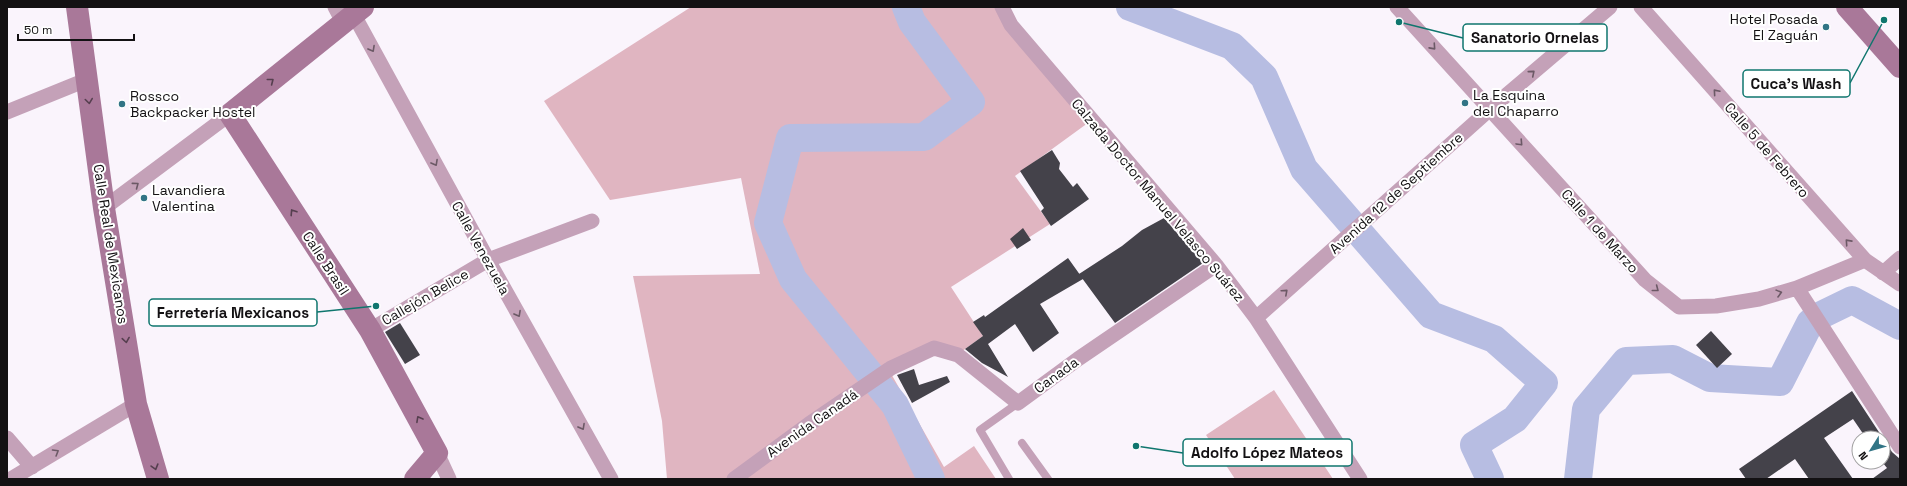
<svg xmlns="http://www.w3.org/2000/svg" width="1907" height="486" font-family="'Space Grotesk',sans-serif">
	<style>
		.green { fill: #e0b5c1 }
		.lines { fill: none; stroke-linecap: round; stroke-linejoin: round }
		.river { stroke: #b7bde2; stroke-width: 28 }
		.building { fill: #44424a }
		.service { stroke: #c4a1b8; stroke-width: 8 }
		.minor { stroke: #c4a1b8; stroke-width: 15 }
		.secondary { stroke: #a97899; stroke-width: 22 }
		.oneway { stroke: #6c5966 }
		.oneway2 { stroke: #563f4f }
		.poi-dot { fill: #317485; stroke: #fff; stroke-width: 1.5 }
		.labels { text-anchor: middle; stroke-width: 4; stroke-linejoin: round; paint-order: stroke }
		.poi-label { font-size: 14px; fill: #131113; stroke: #fff; text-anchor: start }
		.street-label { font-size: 14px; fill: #131113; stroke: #fff }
		.leader { fill: none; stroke: #0f766e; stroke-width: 1.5 }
		.callout-dot { fill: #0f766e; stroke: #fff; stroke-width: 1.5 }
		.callout { fill: #fff; stroke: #0f766e; stroke-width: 1.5 }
		.callout-label { font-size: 15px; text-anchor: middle; font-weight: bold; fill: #131113 }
	</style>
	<rect width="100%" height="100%" fill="#faf4fc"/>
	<path class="green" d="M691,7h306l95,113 -77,56 35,48 -99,63 32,49 -22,16 -76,11 59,104 30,-21 22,33h-329l-5,-58 -29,-145 127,-2 -19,-96 -131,22 -66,-99z
		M1274,390l59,89h-98l-29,-44z"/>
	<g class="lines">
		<path class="river" d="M906,7l6,15 59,80 -47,35 -134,1 -22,85 25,56 102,126 36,74
			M1130,7l102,39 32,31 40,92 127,146 63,24 50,44 -29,36 -41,26 16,34
			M1578,479l8,-70 40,-48 47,-2 37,19 70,4 30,-59 7,-6 35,-17 48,26"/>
	</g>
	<path class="building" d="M1052,150l8,13 -1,6 14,18 4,-4 12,16 -38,27 -10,-15 3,-3 -24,-37z
		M1164,218l39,45 -88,60 -36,-49 43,-28 20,-16z
		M1023,228l8,12 -14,9 -7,-10z
		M1068,258l15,21 -43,25 19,29 -26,19 -18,-28 -27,20 20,33 -26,-14 -17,-14 18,-13 -10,-14 11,-7 1,2z
		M400,323l20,32 -15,9 -20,-32z
		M1711,331l21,23 -15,14 -21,-23z
		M914,369l5,16 28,-9 3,6 -38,21 -15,-28z
		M1852,391l40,61 8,7v20h-28l15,-11 -4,-5v-25h-17l-13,-19 -29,19 29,41h-44l-14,-20 -29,20h-20l-7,-10z"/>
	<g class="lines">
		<path class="service" d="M1022,443l26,36
			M1009,479l-29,-49 38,-27"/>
		<path class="minor" d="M335,7l9,17
			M1002,7l9,18 205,240 40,53 104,161
			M1397,7l248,273 34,27 37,-1 43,-7 38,-11 68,-28
			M1641,7l224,253 35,24
			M354,15l134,245 123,219
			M7,112l79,-32
			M104,208l126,-94
			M1883,273l17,-15
			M1797,288l103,159
			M1256,318l233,-208 121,-103
			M370,330l118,-70 104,-39
			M7,438l25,29
			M437,453l12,26
			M11,479l125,-75
			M734,479l75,-55 82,-56 43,-20 24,7 60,48 60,-44 138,-94"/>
		<path class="secondary" d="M77,7l27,201 32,196 22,75
			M363,7l-133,107 140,216 67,123 -22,26
			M1847,7l53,60"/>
	</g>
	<defs><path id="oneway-chevron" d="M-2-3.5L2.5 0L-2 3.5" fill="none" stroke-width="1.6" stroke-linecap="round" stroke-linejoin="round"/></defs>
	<g class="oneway">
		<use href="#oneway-chevron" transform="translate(1433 47) rotate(48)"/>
		<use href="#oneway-chevron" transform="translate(372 49) rotate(61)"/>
		<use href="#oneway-chevron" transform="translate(1532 73) rotate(-40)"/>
		<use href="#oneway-chevron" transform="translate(1716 92) rotate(-131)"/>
		<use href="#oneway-chevron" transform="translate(1520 143) rotate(47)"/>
		<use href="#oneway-chevron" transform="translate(435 163) rotate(61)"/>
		<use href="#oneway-chevron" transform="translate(136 185) rotate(-37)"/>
		<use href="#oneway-chevron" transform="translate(1848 242) rotate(-132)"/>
		<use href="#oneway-chevron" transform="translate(1656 289) rotate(38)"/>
		<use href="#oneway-chevron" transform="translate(1285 292) rotate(-42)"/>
		<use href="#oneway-chevron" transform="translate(1779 293) rotate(-15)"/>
		<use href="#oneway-chevron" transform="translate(518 314) rotate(61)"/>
		<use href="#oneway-chevron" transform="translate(582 427) rotate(61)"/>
		<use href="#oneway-chevron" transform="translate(56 452) rotate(-31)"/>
	</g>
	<g class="oneway2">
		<use href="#oneway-chevron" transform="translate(271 81) rotate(-38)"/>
		<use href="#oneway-chevron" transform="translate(89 101) rotate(82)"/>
		<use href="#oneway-chevron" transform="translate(293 212) rotate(-123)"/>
		<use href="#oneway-chevron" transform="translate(126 340) rotate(81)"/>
		<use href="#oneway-chevron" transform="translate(419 419) rotate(-119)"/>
		<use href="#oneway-chevron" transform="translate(155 467) rotate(74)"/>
	</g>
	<g class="poi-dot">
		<circle cx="1826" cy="27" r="4"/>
		<circle cx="1465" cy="103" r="4"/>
		<circle cx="122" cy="104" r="4"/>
		<circle cx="144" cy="198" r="4"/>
	</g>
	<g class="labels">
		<g class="poi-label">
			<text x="1818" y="24" text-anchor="end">Hotel Posada<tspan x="1818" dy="16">El Zaguán</tspan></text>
			<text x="1473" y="100">La Esquina<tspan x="1473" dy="16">del Chaparro</tspan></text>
			<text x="130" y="101">Rossco<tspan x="130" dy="16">Backpacker Hostel</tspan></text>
			<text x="152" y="195">Lavandiera<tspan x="152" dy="16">Valentina</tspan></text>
		</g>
		<g class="street-label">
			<text transform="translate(1767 150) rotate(49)" y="5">Calle 5 de Febrero</text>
			<text transform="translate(1396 193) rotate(-42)" y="5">Avenida 12 de Septiembre</text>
			<text transform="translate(1158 200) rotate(50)" y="5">Calzada Doctor Manuel Velasco Suárez</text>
			<text transform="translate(1600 231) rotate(48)" y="5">Calle 1 de Marzo</text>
			<text transform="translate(111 244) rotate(81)" y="5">Calle Real de Mexicanos</text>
			<text transform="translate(481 248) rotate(61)" y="5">Calle Venezuela</text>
			<text transform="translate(326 263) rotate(57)" y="5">Calle Brasil</text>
			<text transform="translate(425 297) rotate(-30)" y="5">Callejón Belice</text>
			<text transform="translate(1056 375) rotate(-36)" y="5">Canada</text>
			<text transform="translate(812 423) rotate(-35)" y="5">Avenida Canadá</text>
		</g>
	</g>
	<path class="leader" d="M1399 22L1463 38M1884 20L1850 83M376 306L317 312M1136 446L1183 453"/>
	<g class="callout-dot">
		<circle cx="1399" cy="22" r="4"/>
		<circle cx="1884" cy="20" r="4"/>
		<circle cx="376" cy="306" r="4"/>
		<circle cx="1136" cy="446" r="4"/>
	</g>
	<g class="callout">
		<rect x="1463" y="24" width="144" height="27" rx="4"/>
		<rect x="1743" y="70" width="107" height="27" rx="4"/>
		<rect x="149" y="299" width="168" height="27" rx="4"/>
		<rect x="1183" y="439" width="169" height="27" rx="4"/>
	</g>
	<g class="callout-label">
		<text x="1535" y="43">Sanatorio Ornelas</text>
		<text x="1796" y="89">Cuca's Wash</text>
		<text x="233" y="318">Ferretería Mexicanos</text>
		<text x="1267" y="458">Adolfo López Mateos</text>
	</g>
	<rect width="1907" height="486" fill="none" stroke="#131113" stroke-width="16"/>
	<g transform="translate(1871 450) rotate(233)"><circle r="19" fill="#ffffff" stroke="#a1a0a1"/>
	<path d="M0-3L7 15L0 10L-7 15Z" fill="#317485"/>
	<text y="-6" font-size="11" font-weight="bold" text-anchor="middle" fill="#131113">N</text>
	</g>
	<path d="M18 34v6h116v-6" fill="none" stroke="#131113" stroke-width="2"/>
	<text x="24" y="34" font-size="12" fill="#131113" stroke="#ffffff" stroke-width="3" paint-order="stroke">50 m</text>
</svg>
